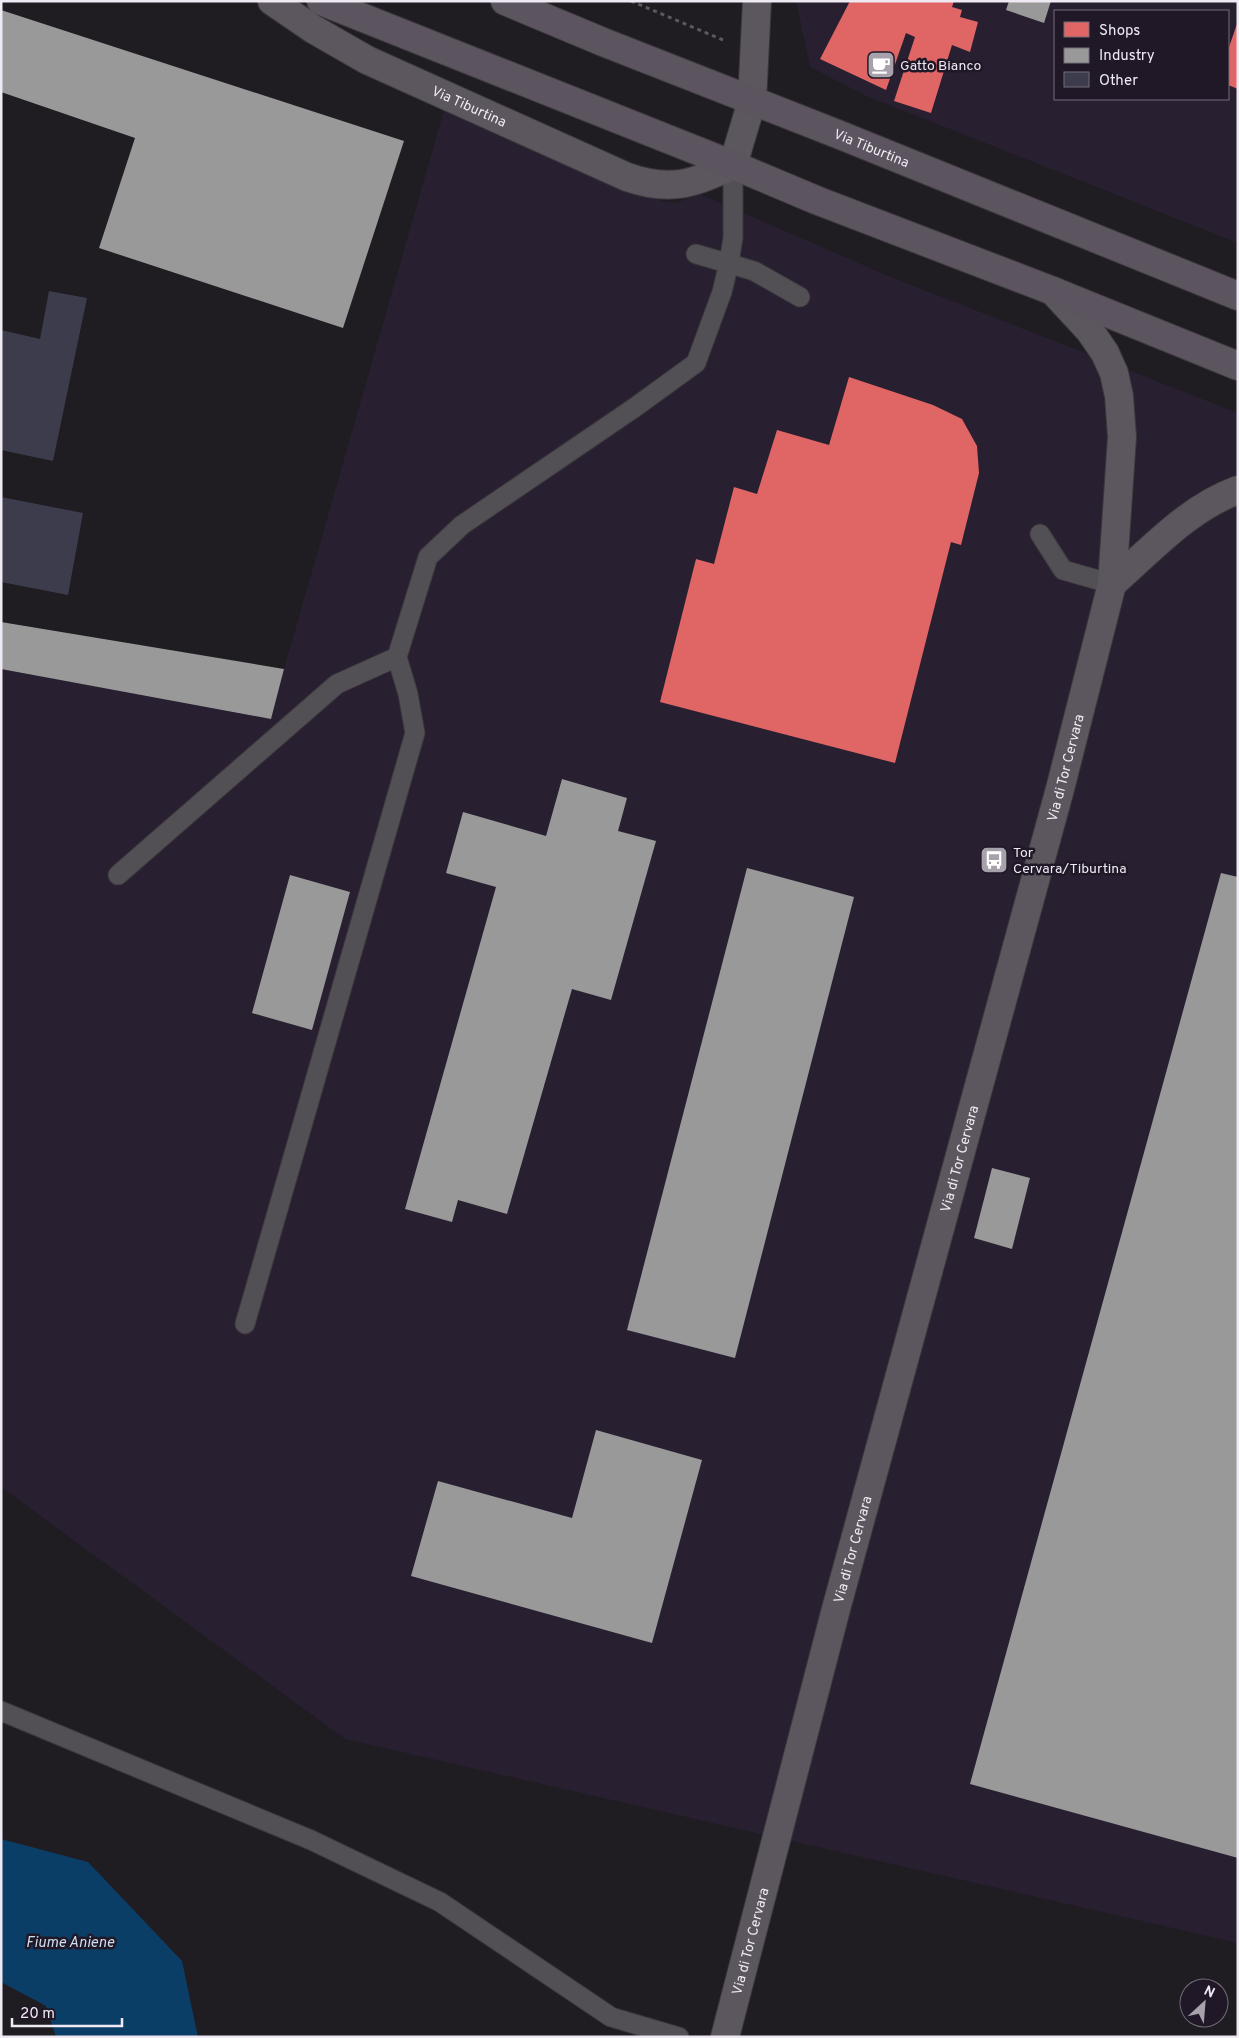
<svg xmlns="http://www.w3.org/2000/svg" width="1239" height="2038" font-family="Overpass,sans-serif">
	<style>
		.built { fill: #281f30; fill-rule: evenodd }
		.water { fill: #0b3e67 }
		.shops { fill: #e06666 }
		.industry { fill: #999 }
		.building { fill: #3d3c4c }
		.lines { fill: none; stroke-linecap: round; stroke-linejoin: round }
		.lane-casing { stroke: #3b383d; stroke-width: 21 }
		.secondary-casing { stroke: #3b383d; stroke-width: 30 }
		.primary-casing { stroke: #3b383d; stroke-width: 30 }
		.path { stroke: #5c595e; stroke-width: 3; stroke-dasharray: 4 4; stroke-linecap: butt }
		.lane { stroke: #524f55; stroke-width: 19 }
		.secondary { stroke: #5c575e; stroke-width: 28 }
		.primary { stroke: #5c545e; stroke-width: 28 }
		.labels { text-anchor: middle; stroke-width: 5; stroke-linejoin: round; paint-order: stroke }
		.poi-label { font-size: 14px; fill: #efe9f3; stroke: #201826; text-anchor: start }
		.street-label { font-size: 14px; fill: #efe9f3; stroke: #201826 }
		.water-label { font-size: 15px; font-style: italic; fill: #cedeef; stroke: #201826 }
	</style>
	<rect width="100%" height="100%" fill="#1f1c22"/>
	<path class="built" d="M796,1h442v242l-374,-148 -54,-28zM1055,11h173v88h-173z
		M446,103l174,83 42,15 13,2 25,-9 186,81 352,138v1530l-893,-204 -344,-252v-818l270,49 13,-49z"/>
	<path class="water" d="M1,1839l87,23 94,99 16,76h-142l-10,-31 -45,-24z"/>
	<path class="shops" d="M850,1h104l-2,6 10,3 -2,7 18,5 -8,30 -18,-7 -21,68 -37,-12 21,-64 -9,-4 -20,57 -66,-31z
		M1238,21v68l-10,-4v-35z
		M849,377l84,28 29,14 15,27 2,27 -18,72 -10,-3 -56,221 -235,-61 36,-143 18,5 20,-77 23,7 20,-64 52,15z"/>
	<path class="industry" d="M1009,1h42l-7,22 -38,-13z
		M1,10l403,131 -61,187 -244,-80 36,-110 -134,-46z
		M1,622l283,47 -13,50 -270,-50z
		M562,779l65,19 -9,33 38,10 -45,159 -39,-11 -65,225 -49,-14 -6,22 -47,-13 91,-322 -50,-14 17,-61 83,24z
		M747,868l107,29 -119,461 -108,-28z
		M1221,873l17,4v981l-268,-74z
		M290,875l60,17 -38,138 -60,-17z
		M992,1168l38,10 -18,71 -38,-11z
		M596,1430l106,30 -50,183 -241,-67 27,-95 134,37z"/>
	<path class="building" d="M49,291l38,7 -34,163 -52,-11v-120l39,9z
		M1,497l82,16 -15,82 -67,-13z"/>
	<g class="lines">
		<defs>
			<path id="lane" d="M696,254l58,17 46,26
				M1040,534l23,36 49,14
				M118,875l219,-191 60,-27
				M245,1324l170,-591 -7,-39 -11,-37 31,-100 34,-32 172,-117 62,-45 26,-71 7,-29 4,-25v-73
				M1,1711l310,129 129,62 171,115 68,20"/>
			<g id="secondary">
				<path id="s1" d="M272,1l41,28 54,31 260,117c43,15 67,7 106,-12l19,-64 5,-100"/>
				<path d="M1112,584c39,-34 76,-76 126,-94"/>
				<path id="s2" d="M725,2037l111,-428 224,-820 52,-205 10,-147 -3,-41 -5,-23 -9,-20 -15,-22 -37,-40"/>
			</g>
			<g id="primary">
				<path d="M321,1l412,164 83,35 237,91 185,75"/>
				<path id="s3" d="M505,1l98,41 237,93 398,161"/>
			</g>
		</defs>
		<use href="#lane" class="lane-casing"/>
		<use href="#secondary" class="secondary-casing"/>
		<use href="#primary" class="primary-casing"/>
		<path class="path" d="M631,1l92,39"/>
		<use href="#lane" class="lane"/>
		<use href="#secondary" class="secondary"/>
		<use href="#primary" class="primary"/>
	</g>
	<defs>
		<symbol id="cafe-square" viewBox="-11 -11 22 22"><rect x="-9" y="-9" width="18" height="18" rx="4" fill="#a6a1aa" stroke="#201826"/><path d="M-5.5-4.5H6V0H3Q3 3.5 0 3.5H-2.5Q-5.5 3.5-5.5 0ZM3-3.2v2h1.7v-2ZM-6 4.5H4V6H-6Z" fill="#fff"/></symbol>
		<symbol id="bus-square" viewBox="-11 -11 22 22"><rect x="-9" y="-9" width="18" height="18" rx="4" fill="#a6a1aa" stroke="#201826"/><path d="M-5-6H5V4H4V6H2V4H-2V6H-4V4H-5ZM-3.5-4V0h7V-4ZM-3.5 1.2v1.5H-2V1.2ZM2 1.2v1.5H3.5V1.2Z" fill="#fff"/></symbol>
	</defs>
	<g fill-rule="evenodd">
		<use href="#cafe-square" x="865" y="49" width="32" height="32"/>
		<use href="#bus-square" x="978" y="844" width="32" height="32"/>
	</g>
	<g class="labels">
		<g class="poi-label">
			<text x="900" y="70">Gatto Bianco</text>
			<text x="1013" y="857">Tor<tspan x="1013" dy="16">Cervara/Tiburtina</tspan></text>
		</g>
		<g class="street-label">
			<text dy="5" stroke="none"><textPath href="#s1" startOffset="224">Via Tiburtina</textPath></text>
			<text dy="5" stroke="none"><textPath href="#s3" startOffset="395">Via Tiburtina</textPath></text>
			<text dy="5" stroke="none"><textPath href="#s2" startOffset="1314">Via di Tor Cervara</textPath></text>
			<text dy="5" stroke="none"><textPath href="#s2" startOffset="909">Via di Tor Cervara</textPath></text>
			<text dy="5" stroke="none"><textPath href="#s2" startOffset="504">Via di Tor Cervara</textPath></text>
			<text dy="5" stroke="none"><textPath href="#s2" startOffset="99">Via di Tor Cervara</textPath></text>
		</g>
		<g class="water-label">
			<text x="70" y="1947">Fiume Aniene</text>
		</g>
	</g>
	<rect width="1239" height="2038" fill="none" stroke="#efe9f3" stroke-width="5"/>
	<rect x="1054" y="10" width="175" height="90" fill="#201826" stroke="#736c78"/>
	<rect x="1064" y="22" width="25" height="15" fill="#e06666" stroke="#736c78"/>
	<text x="1099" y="35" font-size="15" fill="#efe9f3">Shops</text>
	<rect x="1064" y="48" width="25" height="15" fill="#999999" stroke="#736c78"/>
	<text x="1099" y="60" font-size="15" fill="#efe9f3">Industry</text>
	<rect x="1064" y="72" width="25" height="15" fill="#3d3c4c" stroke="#736c78"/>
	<text x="1099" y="85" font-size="15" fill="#efe9f3">Other</text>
	<g transform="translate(1204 2003) rotate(26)"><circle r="24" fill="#201826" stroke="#736c78"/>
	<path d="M0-4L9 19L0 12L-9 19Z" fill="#a6a1aa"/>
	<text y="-8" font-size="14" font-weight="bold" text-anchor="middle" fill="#efe9f3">N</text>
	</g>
	<path d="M12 2018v8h110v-8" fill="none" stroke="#efe9f3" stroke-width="2.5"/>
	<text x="20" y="2018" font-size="15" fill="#efe9f3" stroke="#201826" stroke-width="4" paint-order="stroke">20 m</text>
</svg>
